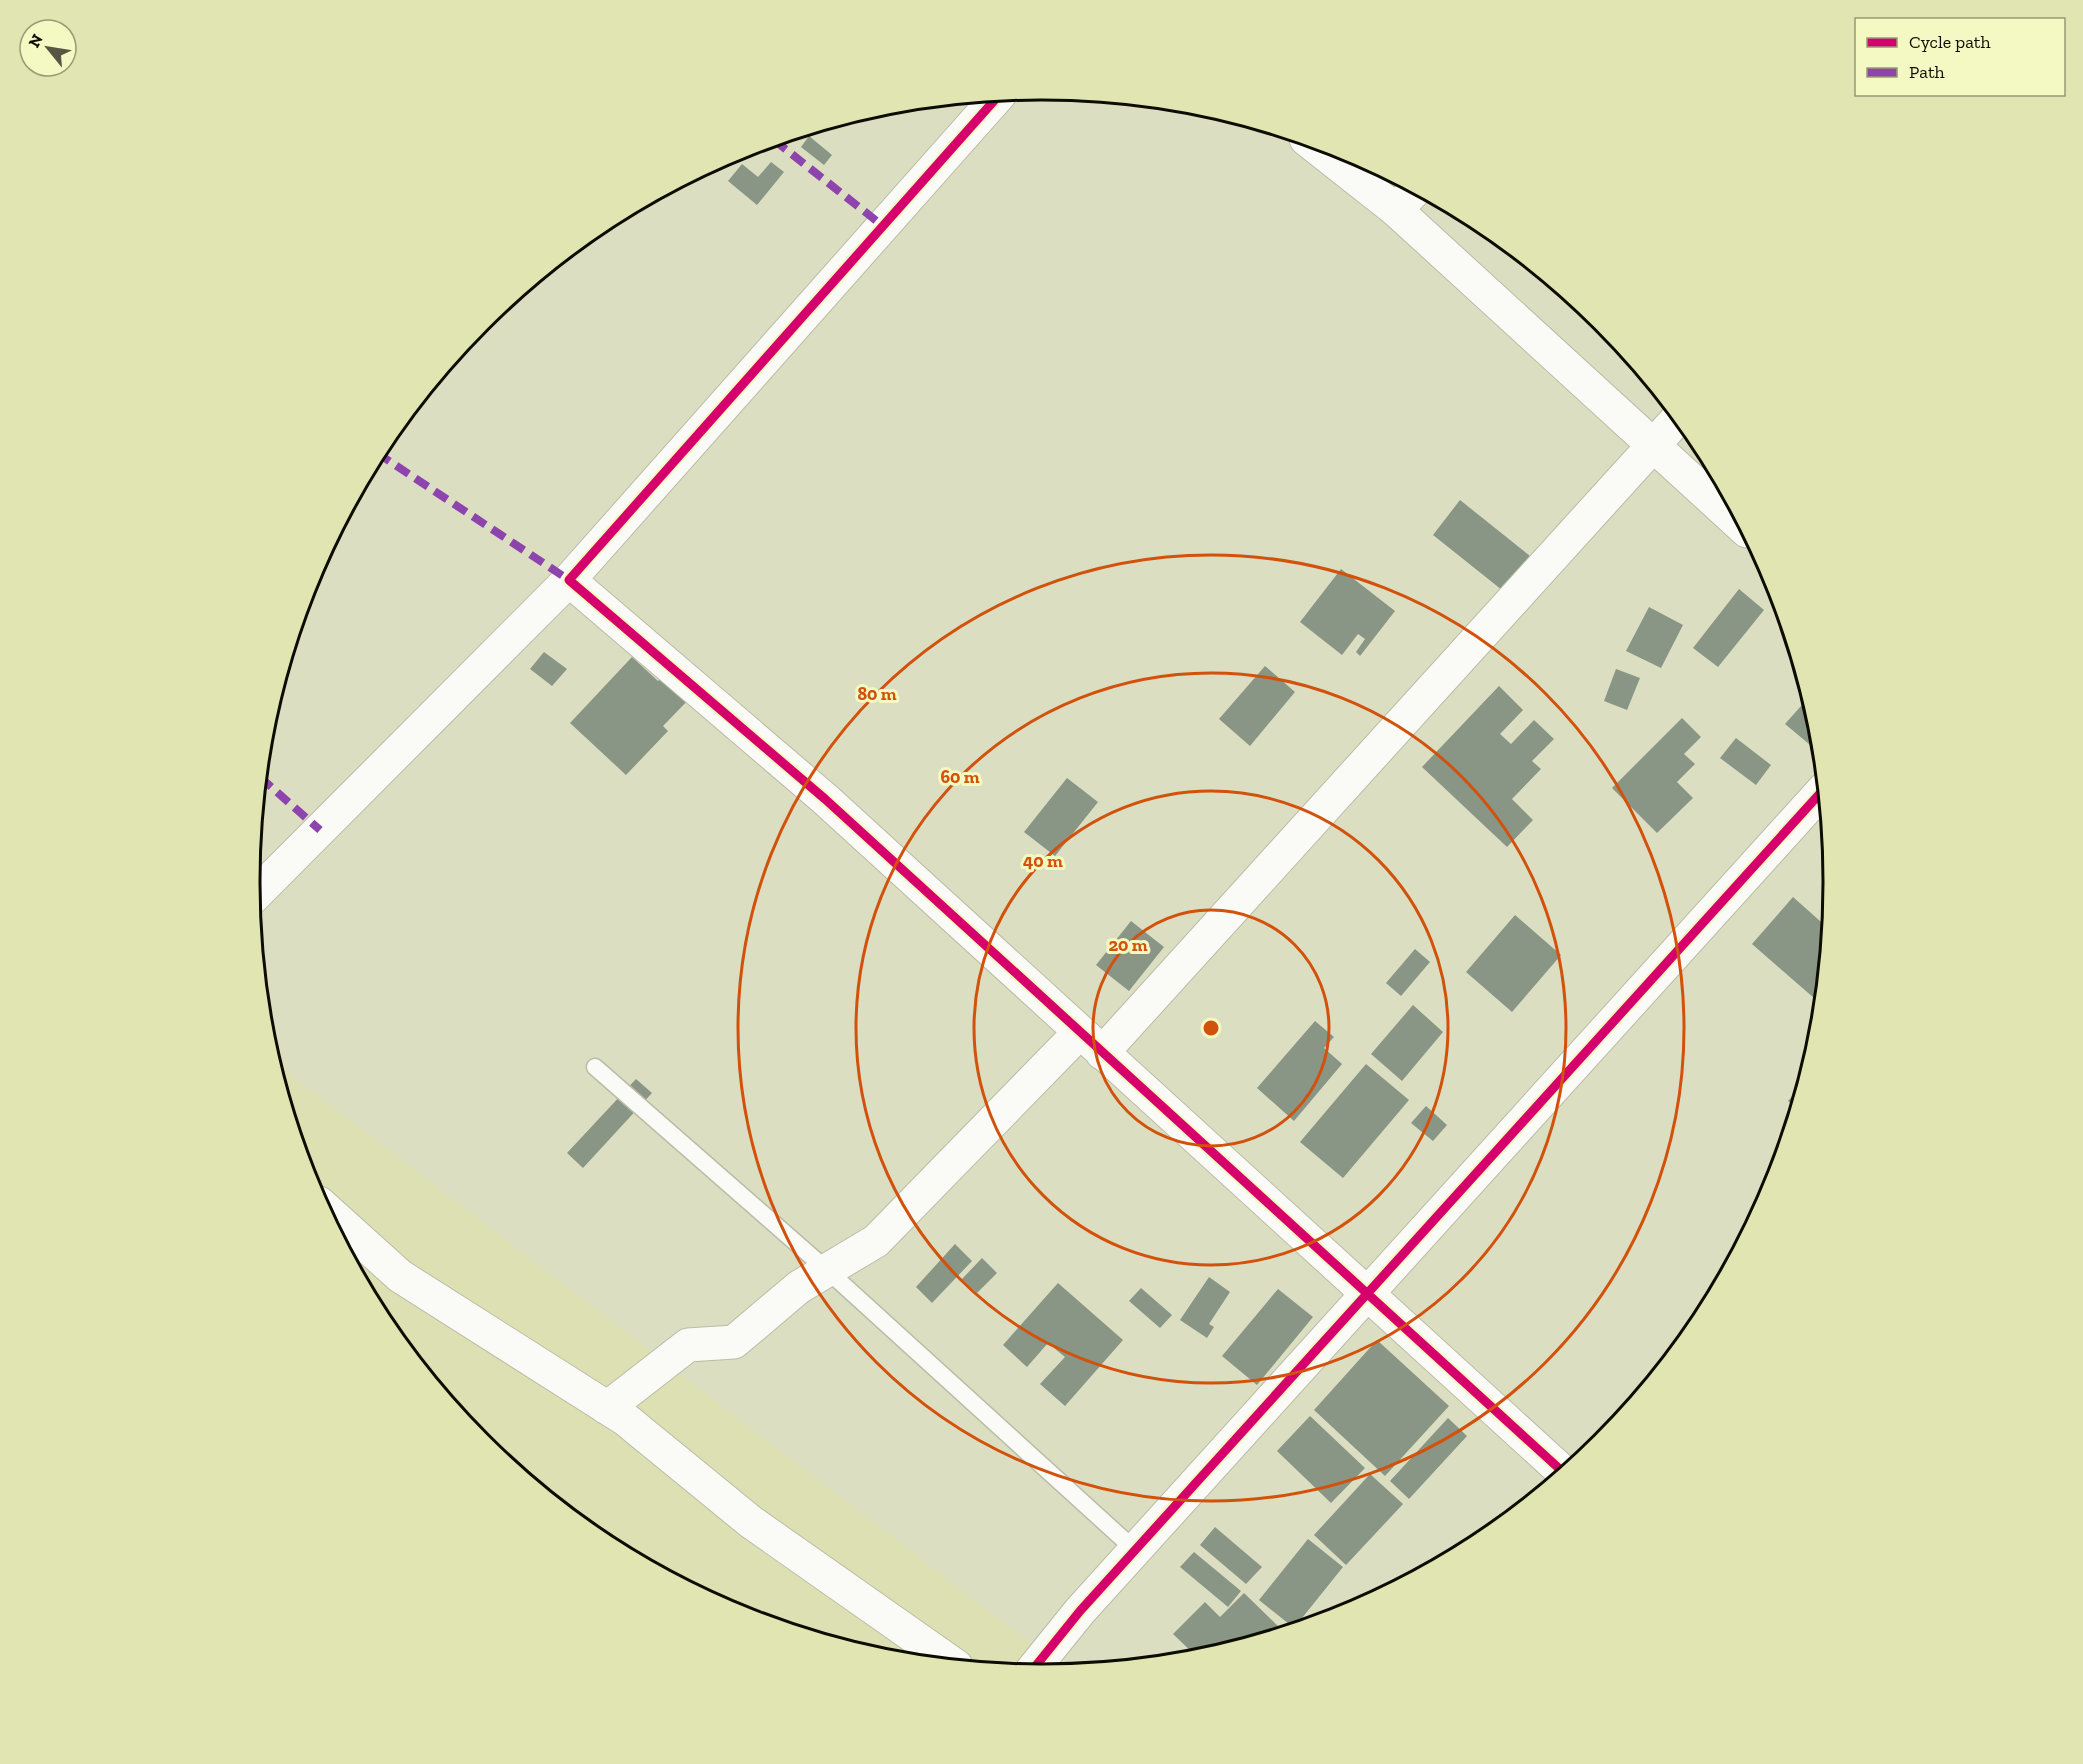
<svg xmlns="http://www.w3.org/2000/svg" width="2083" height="1764" font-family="'Zilla Slab',serif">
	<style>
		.built { fill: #dde0b2 }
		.building { fill: #899585 }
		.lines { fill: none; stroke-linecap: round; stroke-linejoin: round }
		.service-casing { stroke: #babca6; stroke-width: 19 }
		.minor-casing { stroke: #babca6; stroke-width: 35 }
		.service { stroke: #fafaf6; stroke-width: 16 }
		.minor { stroke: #fafaf6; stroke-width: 33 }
		.quiet { stroke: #8e44ad; stroke-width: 8; stroke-dasharray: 15 8; stroke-linecap: butt }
		.cycleway-casing { stroke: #f4f8c2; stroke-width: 13 }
		.cycleway { stroke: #d6006c; stroke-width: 9 }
		.ring { fill: none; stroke: #d2510b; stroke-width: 3 }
		.rim { fill: none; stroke: #0c0d00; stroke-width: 3 }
		.centre { fill: #d2510b; stroke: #f4f8c2; stroke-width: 3 }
		.ring-label { font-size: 18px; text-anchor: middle; font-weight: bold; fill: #d2510b; stroke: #f4f8c2; stroke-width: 6; stroke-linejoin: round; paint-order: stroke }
	</style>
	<rect width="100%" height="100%" fill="#dcdec2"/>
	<path class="built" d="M272,1060l795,611 -26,3 -154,-15 -149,-45 -137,-74 -120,-98 -98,-120 -73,-137z"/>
	<path class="building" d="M809,136l23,19 -8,10 -23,-18z
		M771,162l13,10 -27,33 -29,-24 14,-17 16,13z
		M1460,500l70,56 -28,34 -69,-55z
		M1341,569l54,42 -35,45 -4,-4 9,-13 -7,-5 -16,21 -42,-33z
		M1739,589l25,21 -46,57 -25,-19z
		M1649,607l34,18 -22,43 -35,-17z
		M544,652l23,17 -15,17 -22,-17z
		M632,657l26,24 11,-12 26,24 -32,33 5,5 -42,44 -56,-52z
		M1265,666l30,26 -45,54 -31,-27z
		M1616,669l24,9 -13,32 -23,-9z
		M1499,686l24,24 -23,24 11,10 23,-24 20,19 -22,22 9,8 -29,30 21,21 -26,27 -85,-80z
		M1809,697l9,31 3,26 -36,-30z
		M1682,718l19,19 -17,17 11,10 -18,18 16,16 -36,35 -45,-45z
		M1736,738l35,27 -15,20 -36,-27z
		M1067,778l31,24 -43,54 -31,-24z
		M1793,897l36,32 -6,58 -9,11 -62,-54z
		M1515,915l46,40 -49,57 -46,-40z
		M1131,921l33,26 -35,44 -33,-26z
		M1415,949l15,13 -29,34 -15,-13z
		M1413,1005l30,27 -41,49 -31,-27z
		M1315,1021l19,16 -10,11 18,16 -48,57 -37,-33z
		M1366,1064l43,36 -66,78 -43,-36z
		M636,1079l16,14 -69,75 -16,-15z
		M1804,1083l-8,25 -8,-7z
		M1426,1106l21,19 -14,16 -22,-18z
		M955,1244l17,17 -40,42 -16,-16z
		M982,1258l15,15 -20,20 -15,-14z
		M1209,1277l21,15 -21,32 5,3 -7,11 -27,-18z
		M1058,1283l65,57 -58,66 -25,-22 25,-27 -17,-14 -21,24 -24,-22z
		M1141,1288l31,27 -12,13 -31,-27z
		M1278,1289l35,28 -56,68 -35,-29z
		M1377,1340l72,66 -64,70 -71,-66z
		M1310,1416l55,52 -34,35 -54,-52z
		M1448,1418l19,18 -58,63 -19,-18z
		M1370,1474l33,30 -57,61 -32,-30z
		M1215,1527l47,40 -16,17 -46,-39z
		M1308,1539l35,28 -49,61 -35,-28z
		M1194,1552l47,39 -13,16 -48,-40z
		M1244,1593l39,38 -2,2 -83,25 -25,-24 32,-32 15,15z"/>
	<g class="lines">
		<defs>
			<path id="service" d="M595,1067l232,203 308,280"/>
			<path id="minor" d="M1000,94l-431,486 256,219 739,674
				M1306,139l90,71 351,321
				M1396,210l20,-21
				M251,899l318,-319
				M1102,1053l577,-636
				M319,1203l81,73 225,143 126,103 205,144
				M607,1408l81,-63 46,-3 65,-55 77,-46 204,-209
				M1030,1673l50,-62 744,-822"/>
		</defs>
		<use href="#service" class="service-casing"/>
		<use href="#minor" class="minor-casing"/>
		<use href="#service" class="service"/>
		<use href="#minor" class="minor"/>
		<path class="quiet" d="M774,140l109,86
			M377,453l192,127
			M260,777l60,53"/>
		<defs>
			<path id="cycleway" d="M1000,94l-431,486 256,219 739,674
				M1030,1673l50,-62 744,-822"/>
		</defs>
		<use href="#cycleway" class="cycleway-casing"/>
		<use href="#cycleway" class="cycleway"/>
	</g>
	<g class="ring">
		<circle cx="1211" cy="1028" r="118"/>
		<circle cx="1211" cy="1028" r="237"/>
		<circle cx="1211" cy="1028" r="355"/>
		<circle cx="1211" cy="1028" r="473"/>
	</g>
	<path d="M0 0H2083V1764H0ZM1041 100H1042A781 781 0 0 1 1823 881V883A781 781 0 0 1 1042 1664H1041A781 781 0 0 1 260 883V881A781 781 0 0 1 1041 100Z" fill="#e1e5b2" fill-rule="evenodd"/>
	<path class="rim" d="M1041 100H1042A781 781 0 0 1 1823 881V883A781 781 0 0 1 1042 1664H1041A781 781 0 0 1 260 883V881A781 781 0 0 1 1041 100Z"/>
	<circle cx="1211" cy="1028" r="9" class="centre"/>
	<g class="ring-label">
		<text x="877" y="700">80 m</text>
		<text x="960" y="783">60 m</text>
		<text x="1043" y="867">40 m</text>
		<text x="1128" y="951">20 m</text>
	</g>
	<rect x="1855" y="18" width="210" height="78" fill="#f4f8c2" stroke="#979a74" stroke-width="1.5"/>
	<rect x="1867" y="38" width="30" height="9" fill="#d6006c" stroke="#979a74" stroke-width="1.5"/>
	<text x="1909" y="48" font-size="18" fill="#0c0d00">Cycle path</text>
	<rect x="1867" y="68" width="30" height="9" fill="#8e44ad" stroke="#979a74" stroke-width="1.5"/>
	<text x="1909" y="78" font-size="18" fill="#0c0d00">Path</text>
	<g transform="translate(48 48) rotate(300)"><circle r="28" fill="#f4f8c2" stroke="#979a74" stroke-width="1.5"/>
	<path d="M0-4.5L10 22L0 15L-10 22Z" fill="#555644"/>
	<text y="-9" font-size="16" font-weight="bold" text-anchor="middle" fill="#0c0d00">N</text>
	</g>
</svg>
